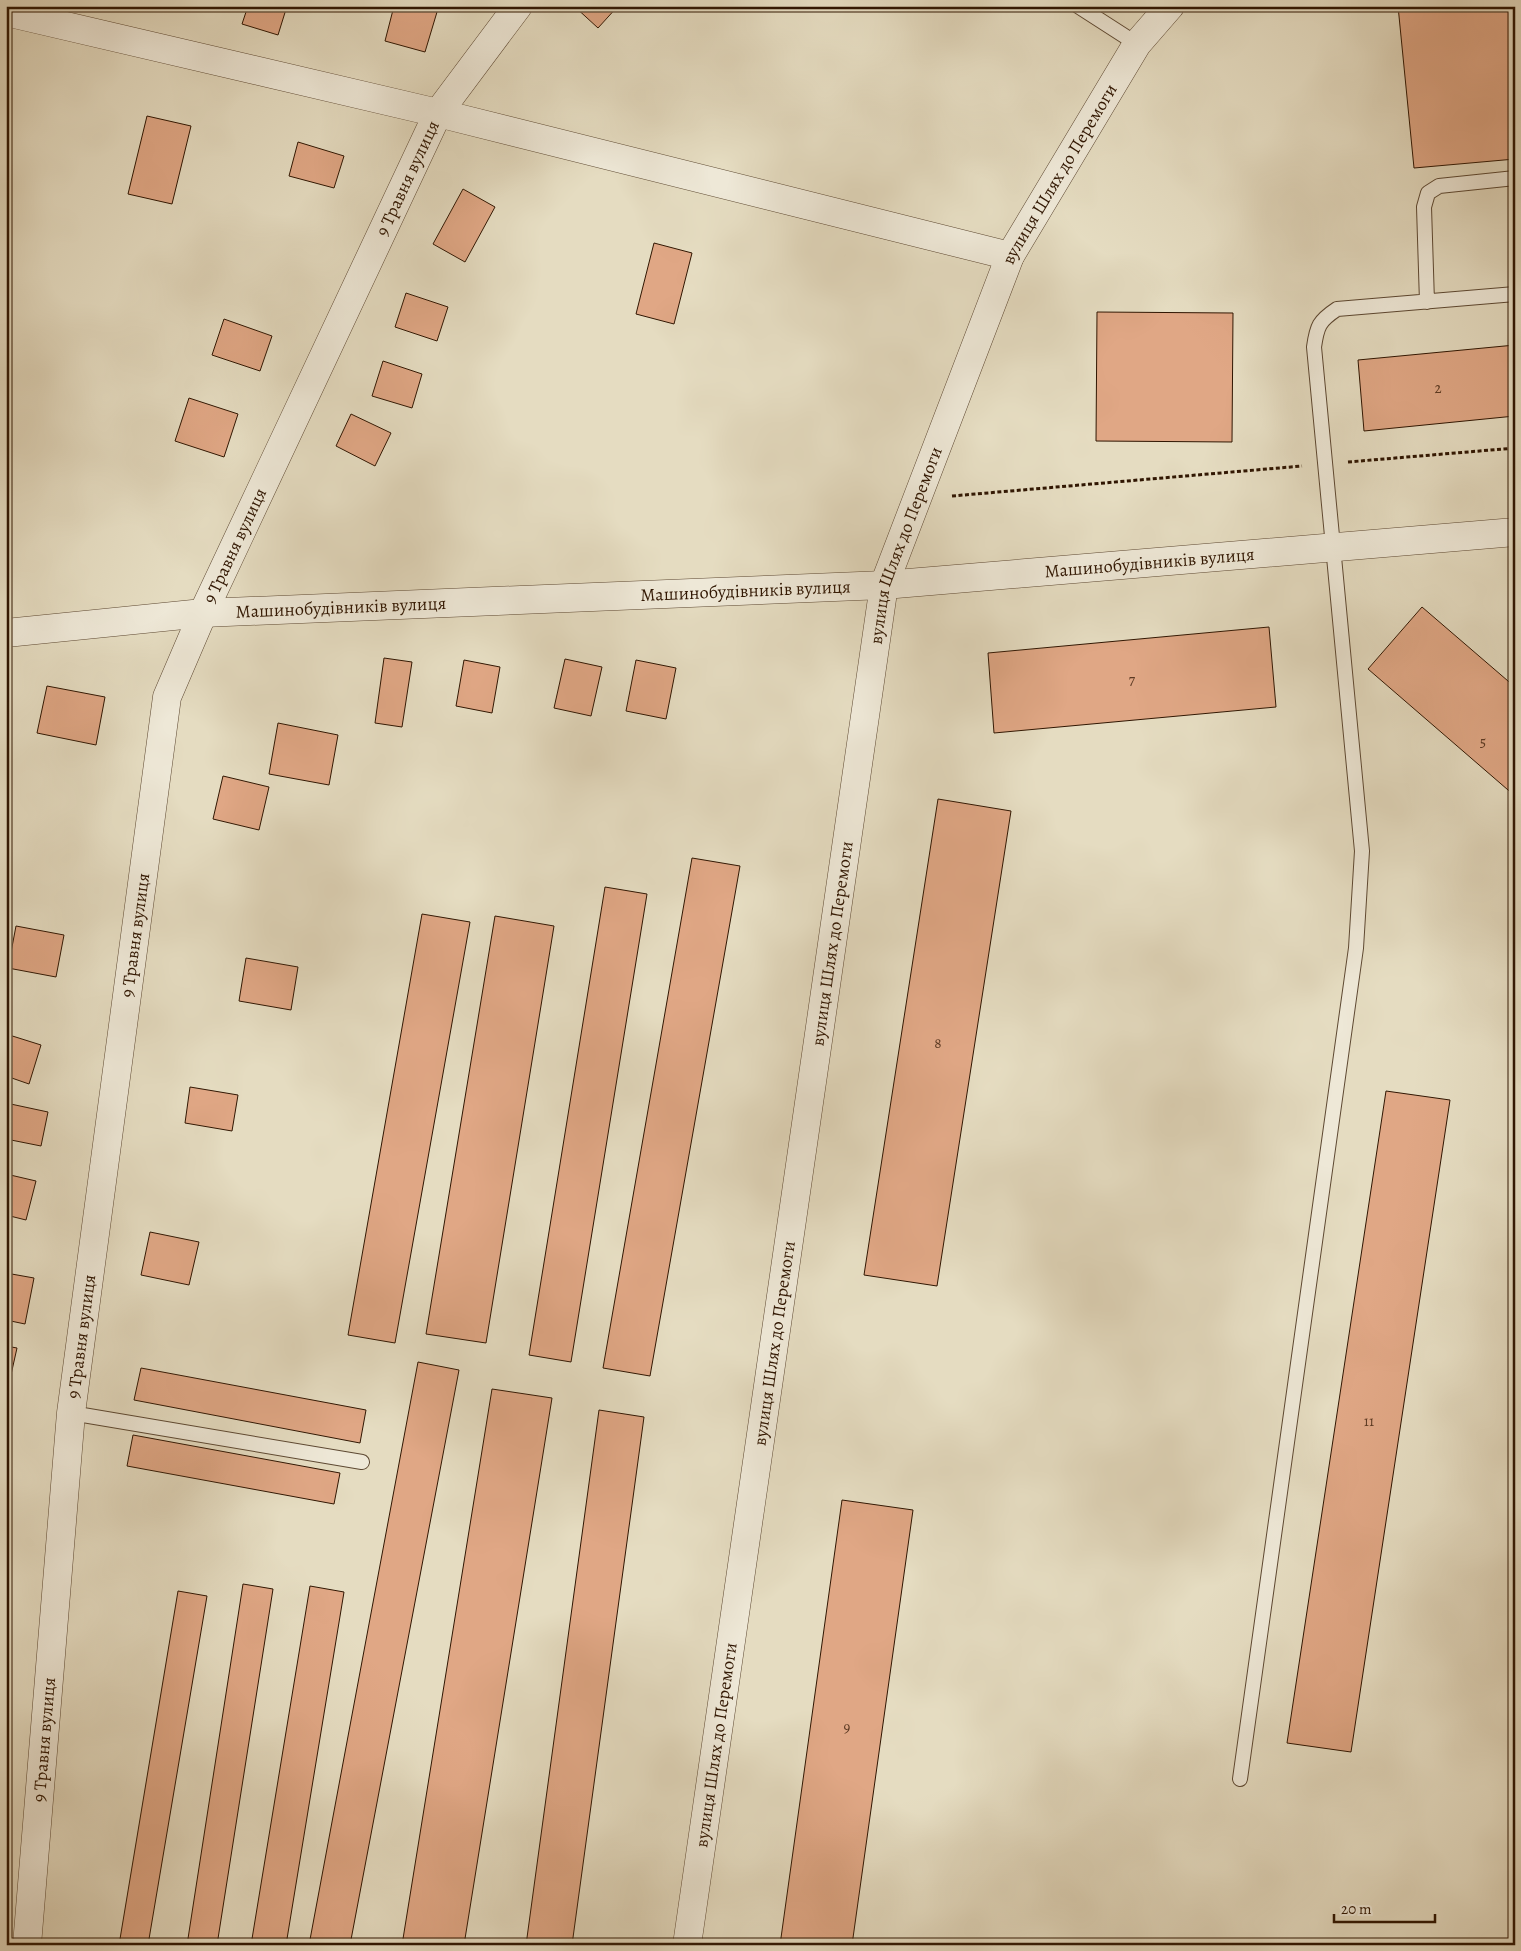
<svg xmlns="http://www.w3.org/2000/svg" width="1521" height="1951" font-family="Alegreya,serif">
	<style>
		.building { fill: #e0a785; stroke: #301602 }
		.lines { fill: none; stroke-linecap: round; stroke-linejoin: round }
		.lane-casing { stroke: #5d4832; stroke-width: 16 }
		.street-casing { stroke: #5d4832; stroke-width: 29 }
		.path { stroke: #301602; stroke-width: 3; stroke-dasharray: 4 2.5; stroke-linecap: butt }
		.lane { stroke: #eee8d7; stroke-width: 14 }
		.street { stroke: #eee8d7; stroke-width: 28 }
		.labels { text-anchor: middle; stroke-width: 5; stroke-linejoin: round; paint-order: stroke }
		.number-label { font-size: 15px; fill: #5c3a23 }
		.street-label { font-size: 18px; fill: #301602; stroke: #eee8d7 }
	</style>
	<rect width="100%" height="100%" fill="#e5dcc1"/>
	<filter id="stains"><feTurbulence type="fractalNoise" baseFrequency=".004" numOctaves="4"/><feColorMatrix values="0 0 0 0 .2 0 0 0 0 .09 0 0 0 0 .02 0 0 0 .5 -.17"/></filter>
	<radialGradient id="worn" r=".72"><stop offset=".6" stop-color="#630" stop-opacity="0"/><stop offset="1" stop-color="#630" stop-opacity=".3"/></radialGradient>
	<path class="building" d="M248,6h39l-9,29 -36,-11z
		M394,6h21l22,6 -12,40 -40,-11z
		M574,6h44l-20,22z
		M1398,6h117v153l-101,9z
		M147,116l44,10 -19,78 -44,-10z
		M298,142l46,14 -10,32 -45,-12z
		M463,189l32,18 -30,55 -32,-18z
		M654,243l38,10 -18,71 -38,-10z
		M406,293l42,14 -11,34 -42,-14z
		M1097,312l136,1 -1,129 -136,-1z
		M224,319l48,17 -12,35 -48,-16z
		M1515,345v71l-151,15 -6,-71z
		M383,361l39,13 -10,34 -40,-12z
		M189,398l49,16 -14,43 -49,-16z
		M351,414l40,19 -16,33 -39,-20z
		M1422,607l93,80v109l-147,-127z
		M1269,627l7,80 -282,26 -6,-80z
		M384,658l28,4 -10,65 -27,-4z
		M565,659l37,8 -11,49 -37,-8z
		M464,660l36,7 -8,46 -36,-7z
		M636,660l40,8 -10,51 -40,-8z
		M47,686l58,11 -9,48 -59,-12z
		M278,723l60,12 -9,50 -60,-11z
		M223,776l46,11 -10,43 -46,-11z
		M938,799l73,12 -74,475 -73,-11z
		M692,858l48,8 -90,510 -47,-8z
		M605,887l42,7 -76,468 -42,-7z
		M422,914l48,8 -75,421 -47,-8z
		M495,916l59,10 -68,417 -60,-9z
		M16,926l48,9 -8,42 -48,-9z
		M246,958l52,9 -7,43 -52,-9z
		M6,1034l35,11 -12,39 -23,-8z
		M190,1087l48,8 -6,36 -47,-8z
		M1386,1091l64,9 -99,652 -64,-9z
		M6,1103l42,9 -7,34 -35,-7z
		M6,1174l30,7 -10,39 -20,-5z
		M150,1232l49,10 -10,43 -48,-10z
		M6,1273l28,5 -9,46 -19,-4z
		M6,1346l11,2 -11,49z
		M418,1362l41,8 -109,575h-41z
		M141,1368l225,42 -6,33 -226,-43z
		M492,1389l60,9 -88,547h-62z
		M599,1410l45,7 -72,528h-46z
		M133,1435l207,38 -6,31 -207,-38z
		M842,1500l71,10 -61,435h-72z
		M243,1584l30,5 -56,356h-30z
		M310,1586l34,6 -58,353h-35z
		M178,1591l29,5 -59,349h-29z"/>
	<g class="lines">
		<defs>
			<path id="lane" d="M1078,6l59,38
				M1427,302l-3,-95 4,-14 11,-7 76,-8
				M71,1413l291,49
				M1240,1779l116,-831 6,-97 -48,-504c3,-21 5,-26 23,-38l178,-15"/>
			<g id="street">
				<path d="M6,12l432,101 572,143"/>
				<path id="s1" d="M6,633l197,-20 681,-28 631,-53"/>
				<path id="s2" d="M27,1945l44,-532 96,-716 36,-84 235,-500 80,-107"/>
				<path id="s3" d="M687,1945l197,-1360 126,-329 127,-212 33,-38"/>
			</g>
		</defs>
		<use href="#lane" class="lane-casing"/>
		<use href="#street" class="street-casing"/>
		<path class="path" d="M1348,462l167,-14
			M952,496l350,-30"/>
		<use href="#lane" class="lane"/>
		<use href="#street" class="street"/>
	</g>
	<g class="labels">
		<g class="number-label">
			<text x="1438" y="393">2</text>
			<text x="1132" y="685">7</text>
			<text x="1483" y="747">5</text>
			<text x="938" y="1048">8</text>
			<text x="1369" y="1426">11</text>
			<text x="847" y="1732">9</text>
		</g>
		<g class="street-label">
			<text dy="6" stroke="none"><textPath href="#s3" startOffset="1822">вулиця Шлях до Перемоги</textPath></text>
			<text dy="6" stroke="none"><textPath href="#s2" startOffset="1828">9 Травня вулиця</textPath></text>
			<text dy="6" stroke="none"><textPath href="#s2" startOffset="1422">9 Травня вулиця</textPath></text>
			<text dy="6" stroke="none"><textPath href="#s3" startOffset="1418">вулиця Шлях до Перемоги</textPath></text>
			<text dy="6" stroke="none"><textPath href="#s1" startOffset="1146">Машинобудівників вулиця</textPath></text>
			<text dy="6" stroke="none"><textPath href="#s1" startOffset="741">Машинобудівників вулиця</textPath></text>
			<text dy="6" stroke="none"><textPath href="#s1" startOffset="336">Машинобудівників вулиця</textPath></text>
			<text dy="6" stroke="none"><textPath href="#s2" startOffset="1016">9 Травня вулиця</textPath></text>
			<text dy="6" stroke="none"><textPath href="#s3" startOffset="1012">вулиця Шлях до Перемоги</textPath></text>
			<text dy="6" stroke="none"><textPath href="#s2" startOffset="611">9 Травня вулиця</textPath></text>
			<text dy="6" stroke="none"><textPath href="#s3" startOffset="608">вулиця Шлях до Перемоги</textPath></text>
			<text dy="6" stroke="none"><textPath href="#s2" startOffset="206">9 Травня вулиця</textPath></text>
			<text dy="6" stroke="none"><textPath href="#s3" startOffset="202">вулиця Шлях до Перемоги</textPath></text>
		</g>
	</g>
	<rect width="1521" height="1951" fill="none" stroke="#e5dcc1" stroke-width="25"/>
	<rect x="8" y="8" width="1506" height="1936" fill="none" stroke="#301602" stroke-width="2.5"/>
	<rect x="12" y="12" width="1496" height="1926" fill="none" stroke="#301602"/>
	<path d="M1334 1914v8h101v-8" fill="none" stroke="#301602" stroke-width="2.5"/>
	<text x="1341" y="1914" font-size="15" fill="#301602" stroke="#eee8d7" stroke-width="4" paint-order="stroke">20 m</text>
	<rect width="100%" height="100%" filter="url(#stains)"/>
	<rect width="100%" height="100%" fill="url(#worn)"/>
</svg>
